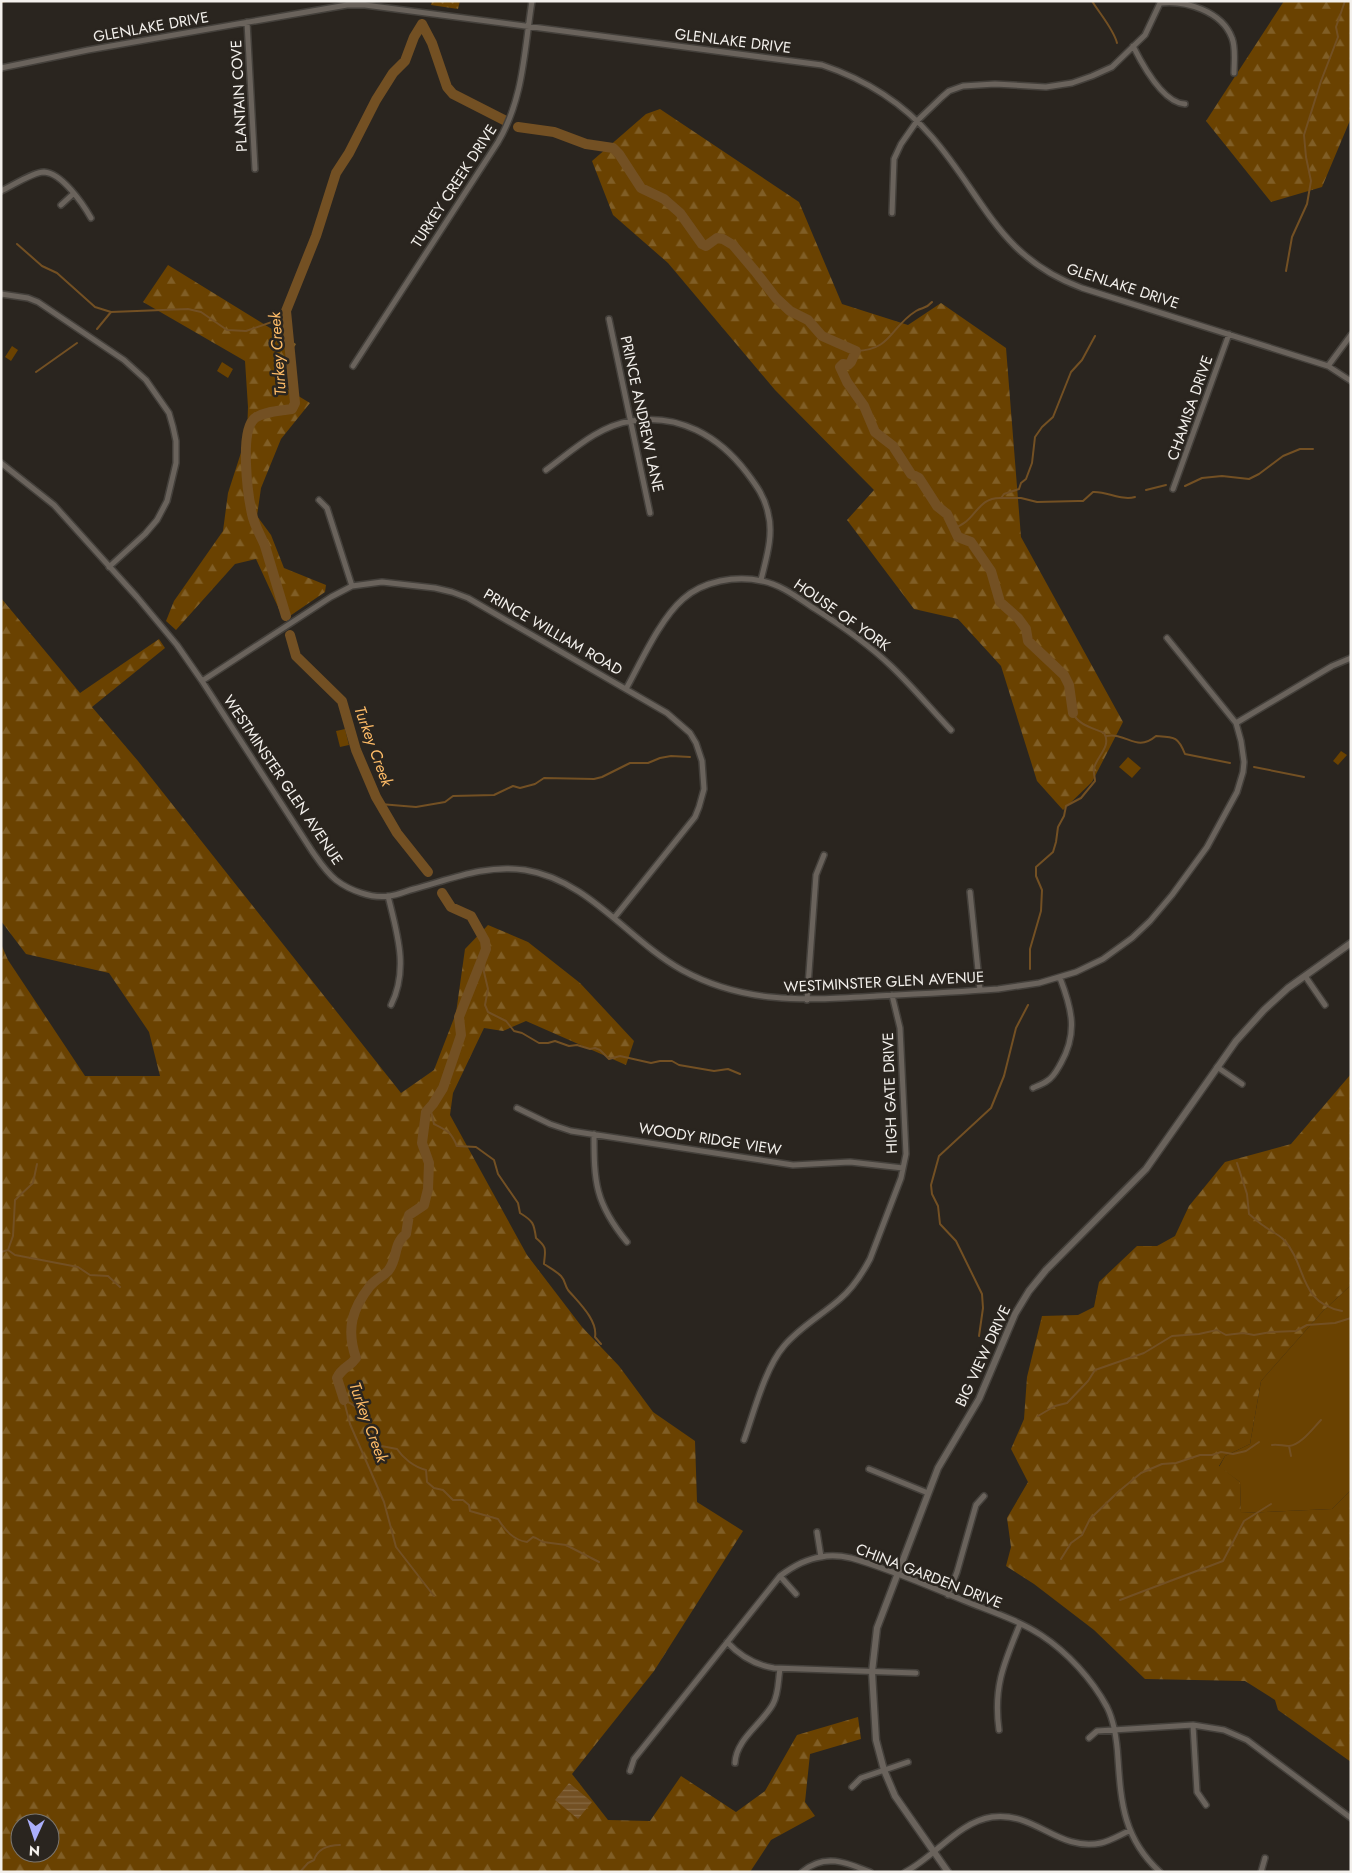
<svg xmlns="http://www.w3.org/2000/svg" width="1352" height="1873" font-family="Jost,sans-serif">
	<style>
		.grass { fill: #6a4201 }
		.forest { fill: url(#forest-firs); fill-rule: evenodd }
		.park { fill: url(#park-dots) }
		.water { fill: url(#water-rules) }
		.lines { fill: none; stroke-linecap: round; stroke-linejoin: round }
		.stream { stroke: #735023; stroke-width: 2 }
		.river { stroke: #735023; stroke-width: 10 }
		.minor-casing { stroke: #44403b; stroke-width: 8 }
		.tertiary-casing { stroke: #44403b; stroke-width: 9 }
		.minor { stroke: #6a635c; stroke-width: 5 }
		.tertiary { stroke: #6a635c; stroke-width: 6 }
		.labels { text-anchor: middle; stroke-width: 5; stroke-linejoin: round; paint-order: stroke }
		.street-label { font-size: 15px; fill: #f3f0ec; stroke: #2a251f }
		.water-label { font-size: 16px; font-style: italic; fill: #fdbb67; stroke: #2a251f }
	</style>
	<defs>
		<pattern id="forest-firs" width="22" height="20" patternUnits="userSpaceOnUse" patternTransform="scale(1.25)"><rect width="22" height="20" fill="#6a4201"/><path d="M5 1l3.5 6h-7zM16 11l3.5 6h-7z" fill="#805e26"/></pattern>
		<pattern id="park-dots" width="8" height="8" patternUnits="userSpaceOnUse" patternTransform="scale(1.25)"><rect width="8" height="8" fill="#6a4201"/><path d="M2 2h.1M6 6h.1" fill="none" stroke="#805e26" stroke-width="1.8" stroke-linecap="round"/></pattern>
		<pattern id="water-rules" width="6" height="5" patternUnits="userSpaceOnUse" patternTransform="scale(1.25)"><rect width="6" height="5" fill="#735023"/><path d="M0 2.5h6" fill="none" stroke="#876a43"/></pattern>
	</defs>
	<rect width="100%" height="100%" fill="#2a251f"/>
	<path class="grass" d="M12,346l6,4 -7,11 -6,-4z
		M222,362l11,7 -5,9 -11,-7z
		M345,729l4,16 -9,2 -4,-16z
		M1341,751l6,4 -9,10 -5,-4z
		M1128,757l13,11 -9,10 -13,-11z
		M1351,1285v205l-19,19 -91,4 -1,-31 -21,-15 6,-11 25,-12 11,-63 62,-70z"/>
	<path class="forest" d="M1284,1h67v117l-29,69 -51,15 -65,-81z
		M660,109l139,93 43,102 66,21 33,-22 65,45 15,189 102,185 -31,60 -29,28 -26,-29 -36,-115 -43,-47 -44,-10 -67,-89 27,-30 -99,-100 -107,-127 -55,-48 -21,-54 54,-47z
		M168,265l128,79 -21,38 35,21 -29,36 -20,49 -4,28 14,19 13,33 42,17 -1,7 -41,28 -28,-61 -21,5 -59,66 -10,-9 8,-20 49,-70 5,-38 19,-59 1,-27 -3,-46 -102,-59z
		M1,598l79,95 79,-54 6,9 -73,59 46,54 263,332 33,-23 22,-57 9,-64 23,-24 40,17 52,41 54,58 -8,24 -100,-44 -23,10 -19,-3 -31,65 -3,22 77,140 55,72 37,39 34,46 42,29 2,61 46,29 -89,140 -82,103 36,46 42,1 31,-45 55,36 29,-21 32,-56 61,-18 3,22 -51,15 -5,48 10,14 -44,24 -21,32h-749v-928l7,16 77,116h75l-11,-44 -40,-59 -83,-19 -25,-33zM20,1823h30v30h-30z
		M1351,1074v211l-28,26 -62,70 -11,63 -25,12 -6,10 21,16 1,31 91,-4 19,-19v272l-73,-52 -3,-10 -30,-19 -100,-2 -51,-49 -60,-46 -28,-18 5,-19 -4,-29 21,-36 -17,-33 13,-30 3,-42 15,-61 36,-1 16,-8 5,-25 38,-36h20l18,-10 14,-30 36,-44 66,-18z"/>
	<path class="park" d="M432,1h28l-2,8 -27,-4z"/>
	<path class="water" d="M569,1783l23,19 -14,17 -23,-19z"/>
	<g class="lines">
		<path class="stream" d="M1092,1c8,13 22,29 25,42
			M1,2l5,-1
			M17,244l25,22 15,7 38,34 16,5 77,-3 13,3 26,18 19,1 40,-14
			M1286,271l6,-34 15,-33 4,-23 -5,-24 -2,-22 17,-54 17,-44 -2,-10 9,-26
			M97,329l14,-17
			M856,351c36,-1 34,-24 60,-40 7,-4 10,-2 16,-9
			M36,372l41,-29
			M1185,486l17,-8 20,-2 27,3 10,-5 24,-18 17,-7h13
			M1146,490l20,-5
			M1001,498h20l16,4 41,-1h5l10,-9c14,-1 28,9 42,5
			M953,528c23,-5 23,-31 48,-30l3,-4 15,-5 2,-6 5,-4 6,-16 3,-26 7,-10 11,-10 18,-45 11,-12 13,-24
			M1106,736c21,-4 30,17 50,0 18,1 22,0 29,18l45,9
			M1254,767l50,10
			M380,804l36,3 29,-5 8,-6 41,-1 19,-9 7,2 15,-4 9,-6 50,1 8,-2 28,-14h18l12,-5 11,-2 19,1
			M485,952l-1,20 4,17 -3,16 3,7 18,9 8,10 8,2 17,10h9l7,-2 14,5 8,-1 13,4 5,-1 5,2 9,9 11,-3 31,7 9,-2h12l7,4 35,6 14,-2 12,5
			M1030,969v-20l11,-38 1,-21 -6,-14v-9l17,-15 3,-10 2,-15 6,-11 2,-10 15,-8 14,-17c0,-4 -2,-9 -1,-13 3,-12 18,-22 10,-35 -11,-5 -26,-8 -31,-20
			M430,1107l4,17c14,7 17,8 23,22l19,1 18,13 4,14 20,29 2,10c13,8 14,10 16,25 12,10 9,12 8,26 6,4 12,7 17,12 4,4 4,10 7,14 10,12 30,30 27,47l6,7
			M1237,1163l10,31 2,20c5,4 10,9 15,12 6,5 14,8 19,13 25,26 14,63 59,72
			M8,1250l5,-14 2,-36 18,-17 4,-19
			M1,1252l7,-2 7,5 63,12 12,8 18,1 12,11
			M979,1336l4,-28 -1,-14 -26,-53 -16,-17 -2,-18 -6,-12 -1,-9 8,-29 52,-48 13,-32 12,-48 12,-23
			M344,1400c13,6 23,14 28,29 2,6 1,11 4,16l21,4c6,9 17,18 29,21l1,12 7,6 9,2 10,10h10l6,5 1,6 28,8c7,11 15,21 29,23l6,-5 3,1 7,4 23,3 33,17
			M344,1401l6,23 34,78 12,45 38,49
			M1038,1416l17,-10 12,-3 21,-22 7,-11 49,-17 28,-17 27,-2 18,-4 9,5 17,-2 11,2 17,-3 25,-1 11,-6 28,-2 16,-5
			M1272,1445c6,-1 11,1 17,1 12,-1 24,-18 32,-26
			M1289,1446l2,10
			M1061,1559l10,-16 11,-8 8,-16 28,-27 23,-19 21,-9 14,-1 24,-8h12l9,-3 12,2 13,-3 13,-9
			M1120,1600l103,-39 21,-40 27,-17
			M300,1872l8,-9 6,-3c4,-12 14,-15 26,-15"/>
		<path class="river" d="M422,24l10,19 15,44 6,7 51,26
			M518,127l36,5 32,12 27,4 6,6 22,34 23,11 16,14 22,31 4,2 11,-8 6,1 10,6 22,26 21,27 14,13 18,9 14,16 34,15 -5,11 -3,3 -5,-1 -3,3 7,15 17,24 11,26 18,14 18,28 8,4 18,28 10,8 11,23 13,5 20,29 9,31 18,16 8,11 2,12 36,34 5,10 4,28
			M286,616c-7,-23 -14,-47 -21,-70 -4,-10 -11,-21 -13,-32 -4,-18 -13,-84 3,-96 10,-7 26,-7 37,-9l3,-6 -9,-92 30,-75 20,-63 13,-20 27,-53 17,-27 12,-12 9,-24 8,-13
			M290,635l6,21 46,45 14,49 20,47 21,36 31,39
			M344,1400l-7,-22c5,-11 13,-11 19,-20 -10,-29 -4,-49 14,-72 5,-6 13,-10 18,-15 10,-12 5,-27 18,-37l3,-19 15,-10 4,-16 1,-26 -7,-20 4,-31 7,-8 10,-16 18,-53 -2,-18 27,-68 -1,-8 -14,-25 -20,-9 -9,-14"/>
		<defs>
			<path id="minor" d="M1160,3c25,-3 62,8 72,35 4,10 2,24 2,35
				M247,22l8,147
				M1133,46c9,18 30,57 52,58
				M1,68l87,-18 259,-45h18l457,60c42,14 81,38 110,72 53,61 66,120 150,151l246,78 23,15
				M1,191c11,-5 32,-19 43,-19 18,1 39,32 47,46
				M61,205l12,-11
				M892,213l2,-54 7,-15 16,-23 25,-24 7,-6 14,-5 32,-2 51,3 26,-4 20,-7 20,-9 33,-32 16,-34
				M1,294l27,4 10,4 86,58 22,20 23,33 4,14 3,14v22l-9,38 -10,19 -12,14 -36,33
				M609,319l41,194
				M353,366l145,-224c26,-44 26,-91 34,-141
				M1328,366l23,-31
				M1,463l53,42 83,92 40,48 25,36 110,170c7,10 14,21 24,29 13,10 36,19 53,16 9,-1 17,-5 25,-7 37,-10 72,-25 111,-19 64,10 103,70 157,100 64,35 125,30 195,26 40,-2 80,-4 121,-7l41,-6 37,-11 27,-13 29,-21 18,-17 22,-26 35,-48 30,-55 6,-20 1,-10 -3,-21 -5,-18 -69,-85
				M546,470c26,-19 52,-44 85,-49 48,-8 88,15 116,52 9,12 18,24 21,40 6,22 -2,46 -7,67
				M1173,489l56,-155
				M319,500l8,8 25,78
				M202,681l129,-84 21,-11 30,-4 53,6 17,4 16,6 199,115 23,20 6,10 6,18 2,28 -5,18 -4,10 -81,101
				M626,689c15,-27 34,-70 57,-90 20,-18 53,-24 79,-18 20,4 36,17 53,28 27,17 53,35 76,57 21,20 40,43 60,64
				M1236,723l96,-57 19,-8
				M970,892l10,98
				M388,896c9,37 21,73 3,109
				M1305,976l20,29
				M807,1000l9,-125 8,-20
				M1217,1067l25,17
				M1033,1088c4,-2 10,-4 14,-7 7,-4 10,-11 14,-18 17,-30 11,-54 -1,-85
				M517,1108l33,16 21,7 222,34 57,-3 53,6
				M594,1134c0,48 1,69 33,108
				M744,1440c10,-28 21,-72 40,-94 16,-19 38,-31 56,-47 13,-11 22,-25 30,-40l31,-81 5,-24 -6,-126 -8,-33
				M869,1469l59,24
				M817,1532l4,25
				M780,1576l16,18
				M948,1595l9,-23 19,-67 8,-9
				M727,1642c13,14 28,23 47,26l142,5
				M1193,1725l4,67 9,13
				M999,1730c-6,-43 5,-67 21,-106
				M1089,1738l8,-7 96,-6 31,5 23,10 104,78
				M735,1763c1,-24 27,-39 38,-59 6,-11 5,-24 7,-35
				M630,1771l4,-12 146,-183c12,-9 25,-17 41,-19 9,-2 21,-1 30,1 39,11 77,28 114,43 25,10 53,19 76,34 26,17 51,44 66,72 8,16 10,34 11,52 3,45 6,80 42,113
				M852,1787l9,-9 47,-16
				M802,1872c22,-19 44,-10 68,0
				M905,1872c30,-15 53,-50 87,-55 43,-6 66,35 109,26 9,-2 19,-8 28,-12
				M1261,1872l4,-14"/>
			<path id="tertiary" d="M948,1872l-53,-76 -11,-26 -8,-30 -4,-68 5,-44 61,-160 41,-69 36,-85 14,-23 17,-21 100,-101 90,-128 28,-31 24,-22 63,-45"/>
		</defs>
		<use href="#minor" class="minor-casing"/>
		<use href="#tertiary" class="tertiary-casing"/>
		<use href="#minor" class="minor"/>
		<use href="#tertiary" class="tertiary"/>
	</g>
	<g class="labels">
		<g class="street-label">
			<text transform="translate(151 27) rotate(-10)" y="5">GLENLAKE DRIVE</text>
			<text transform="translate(733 41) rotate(7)" y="5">GLENLAKE DRIVE</text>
			<text transform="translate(239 96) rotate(-93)" y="5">PLANTAIN COVE</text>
			<text transform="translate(454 186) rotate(-57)" y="5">TURKEY CREEK DRIVE</text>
			<text transform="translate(1123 286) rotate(18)" y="5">GLENLAKE DRIVE</text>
			<text transform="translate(1190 408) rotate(-71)" y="5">CHAMISA DRIVE</text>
			<text transform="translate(642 414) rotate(78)" y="5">PRINCE ANDREW LANE</text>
			<text transform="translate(842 615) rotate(35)" y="5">HOUSE OF YORK</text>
			<text transform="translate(553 632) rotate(30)" y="5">PRINCE WILLIAM ROAD</text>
			<text transform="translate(283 780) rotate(56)" y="5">WESTMINSTER GLEN AVENUE</text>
			<text transform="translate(884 982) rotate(-3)" y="5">WESTMINSTER GLEN AVENUE</text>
			<text transform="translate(890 1093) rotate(-92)" y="5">HIGH GATE DRIVE</text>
			<text transform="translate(710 1139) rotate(9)" y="5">WOODY RIDGE VIEW</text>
			<text transform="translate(983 1356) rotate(-65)" y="5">BIG VIEW DRIVE</text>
			<text transform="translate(929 1576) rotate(21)" y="5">CHINA GARDEN DRIVE</text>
		</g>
		<g class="water-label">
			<text transform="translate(277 354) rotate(-94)" y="6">Turkey Creek</text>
			<text transform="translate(374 746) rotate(70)" y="6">Turkey Creek</text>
			<text transform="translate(369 1422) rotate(70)" y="6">Turkey Creek</text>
		</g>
	</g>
	<rect width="1352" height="1873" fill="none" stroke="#f3f0ec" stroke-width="5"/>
	<g transform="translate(35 1838) rotate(183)"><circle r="24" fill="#2a251f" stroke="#7a7671"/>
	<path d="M0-4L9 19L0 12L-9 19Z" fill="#abaffb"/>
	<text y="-8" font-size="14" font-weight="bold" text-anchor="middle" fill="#f3f0ec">N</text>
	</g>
</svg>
